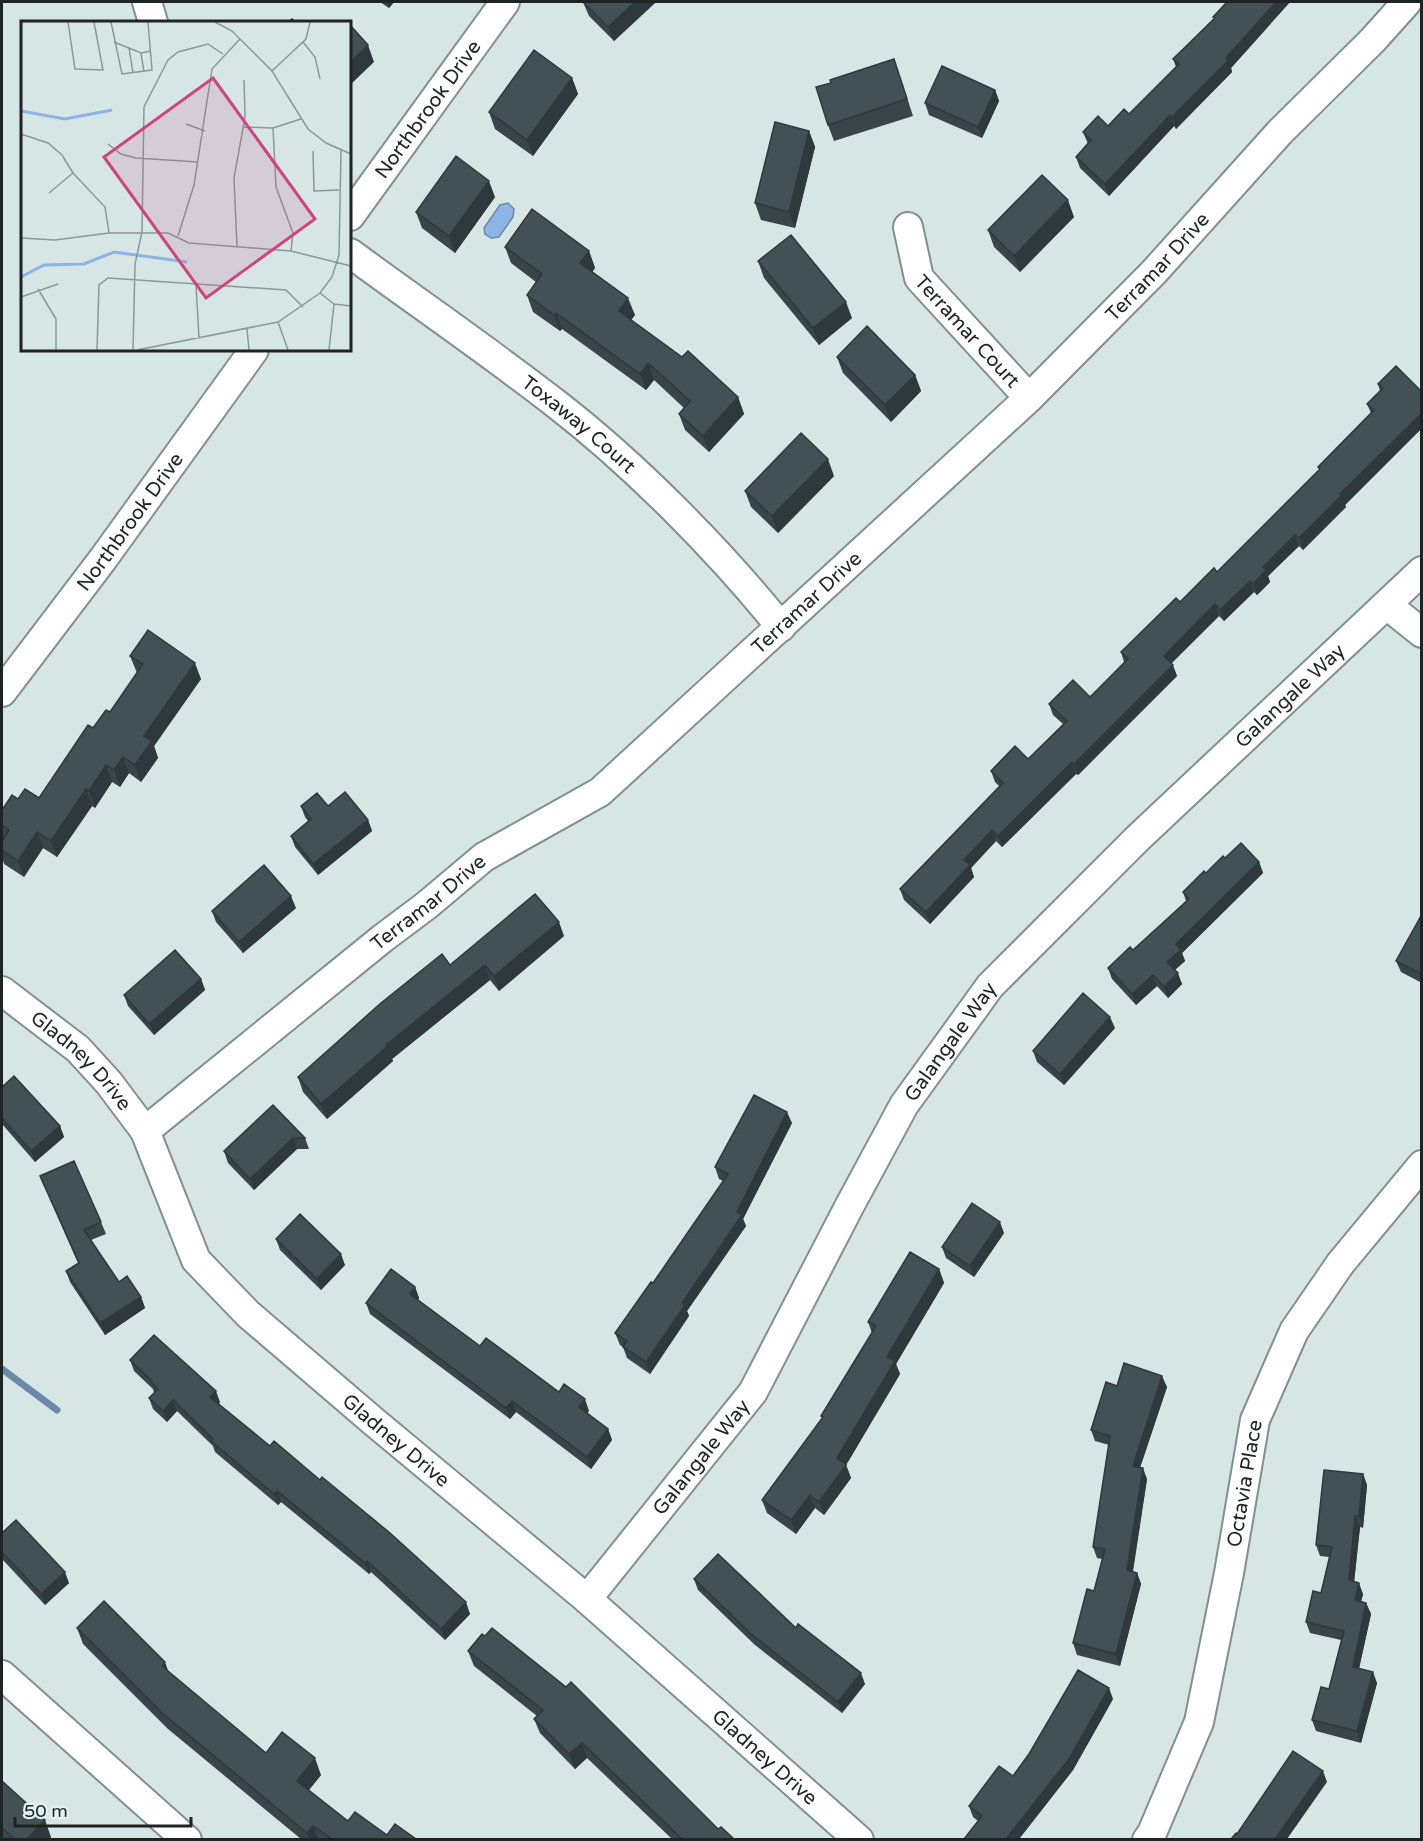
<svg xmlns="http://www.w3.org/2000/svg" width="1423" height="1841" font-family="'Varela Round',sans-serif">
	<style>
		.water { fill: #8db4e5; stroke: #6c89ab; stroke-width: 1.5 }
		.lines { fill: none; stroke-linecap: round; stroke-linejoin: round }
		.stream { stroke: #6c89ab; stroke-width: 7 }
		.minor-casing { stroke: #81908e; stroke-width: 32 }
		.minor { stroke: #fff; stroke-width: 28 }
		.wall { fill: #3a4549 }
		.shaded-wall { fill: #2f383c }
		.building { fill: #435055; stroke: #2f383c; stroke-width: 1.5 }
		.labels { text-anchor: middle; stroke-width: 6; stroke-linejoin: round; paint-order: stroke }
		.street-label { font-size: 20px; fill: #1e2423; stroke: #e3f3f1 }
		.inset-river { fill: none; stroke: #8db4e5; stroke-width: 3 }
		.inset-road { fill: none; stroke: #8c9897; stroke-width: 1.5 }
		.view { fill: #cd447f; fill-opacity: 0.15; stroke: #cd447f; stroke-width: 3 }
		.inset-edge { fill: none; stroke: #1e2423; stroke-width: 3 }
	</style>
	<rect width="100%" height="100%" fill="#d6e6e4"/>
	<path class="water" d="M508,203l6,6 -1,8 -14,20 -8,1 -6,-4 -1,-6 16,-23z"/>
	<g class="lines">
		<path class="stream" d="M2,1369l55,41"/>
		<defs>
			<g id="minor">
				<path d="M147,2l6,20"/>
				<path id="s1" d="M350,216l155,-214"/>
				<path id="s2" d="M908,227l11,51 110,120"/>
				<path id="s3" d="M350,253c68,50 138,98 205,150 80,62 162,145 226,224"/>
				<path d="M1387,605l35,28"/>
				<path id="s4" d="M2,692l101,-133 151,-209"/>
				<path id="s5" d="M2,991l76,58 31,34 36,48 51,129 52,54 125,107 214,178 272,241"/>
				<path id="s6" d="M145,1131l238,-193 44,-33 57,-48 116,-65 429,-394 125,-126 126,-140 93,-92 34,-38"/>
				<path id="s7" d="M587,1599l166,-207 97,-187 54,-100 86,-119 148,-148 284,-267"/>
				<path d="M2,1675l185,165"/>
				<path id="s8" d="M1147,1840l5,-7 47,-111 30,-149 26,-153 39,-89 46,-67 82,-99"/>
			</g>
		</defs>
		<use href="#minor" class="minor-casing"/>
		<use href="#minor" class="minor"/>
	</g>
	<path class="wall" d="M380,2h14l-5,6z
		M583,2h73l-42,39 -25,-25z
		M1227,2h63l-59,66 1,4 -56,57 -2,-3 -65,70 -29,-28 -4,-11 12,-13 -5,-12 25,-6 21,-12 47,-47 -3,-8 41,-41 -1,-1z
		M900,76l13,40 -79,25 -6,-16 3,-42z
		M572,78l6,16 -45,62 -38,-27 -6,-17z
		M995,90l4,11 -17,37 -53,-23 -4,-12z
		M809,131l6,16 -20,81 -34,-8 -6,-17z
		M495,197l-40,56 -33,-25 -6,-16z
		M1074,217l-54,55 -26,-25 -6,-17z
		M505,247l84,4 6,17 -3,4 43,43 -4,5 107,77 6,17 -35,38 -24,-22 -6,-16 5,-6 -30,-28 -8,10 -84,-61 -2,2 -27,-19 -6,-17 9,-13 -25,-19z
		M758,261l94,57 -33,27 -55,-67z
		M837,357l78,18 6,16 -30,31 -48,-49z
		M1378,384l44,8v36l-77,77 1,2 -43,43 -4,-4 -31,30 2,6 -13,13 -3,-3 -30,29 -5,-5 -48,47 6,13 -99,99 -2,-1 -74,73 -6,-6 -25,27 3,9 -44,47 -26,-24 -4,-11 99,-103 -4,-4 -4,-11 37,-12 35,-35 -10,-9 -4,-11 41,-7 34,-35 -3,-10 59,-50 37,-30 102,-102 -1,-3 53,-54 -4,-9 13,-13z
		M834,476l-56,57 -27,-26 -6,-16z
		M130,656l71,23 -47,67 4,12 -17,24 -12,-9 -9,14 -8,-5 -17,26 -3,-2 -35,51 -14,-9 -19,29 -20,-13 -2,-7v-16l1,-2 -1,-2v-27l16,-11 21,-1 54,-70 17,-16 27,-39z
		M301,806h27l40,14 4,11 -54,44 -23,-28 -4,-11 17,-15 -3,-4z
		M1225,858l34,4 4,11 -81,80 3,8 -10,9 7,14 -14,14 -11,-12 -21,19 -24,-26 -4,-11 25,-18 53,-49 -3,-9 23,-19z
		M296,908l-53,45 -27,-31 -4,-11z
		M1422,914v69l-21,-11 -5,-11z
		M564,936l-65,55 -9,-11 -98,79 1,2 -66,58 -24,-27 -5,-15 152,-112z
		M201,979l4,11 -51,45 -26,-29 -4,-11z
		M1115,1028l-51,57 -27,-23 -4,-11z
		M2,1087l58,39 4,11 -29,25 -33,-38z
		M273,1105l32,33 4,11h-12l-43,41 -26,-27 -4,-12z
		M792,1123l-49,96 3,7 -59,85 2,5 -39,58 -23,-16 -4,-11 -3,-2 -5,-12 38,-50 70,-102 -4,-2 -4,-12z
		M40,1176l61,46 5,12 -15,6 28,42 22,15 4,11 -40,27 -35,-53 -4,-11 12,-8z
		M1004,1233l-30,44 -28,-19 -4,-11z
		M276,1239l69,26 -24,25 -41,-40z
		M939,1269l5,14 -48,81 4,10 -54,91 5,13 -27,37 -9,-7 -19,26 -29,-21 -5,-13 60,-82 -1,-2 51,-83 -4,-11z
		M415,1287l4,11 -1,2 62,46 109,65 -2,2 21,16 4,11 -21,29 -75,-57 -6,7 -140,-105 -4,-11z
		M130,1360l90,42 -1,2 251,210 -25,26 -74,-68 -2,2 -88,-72 -3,3 -63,-53 -2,-6 -36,-35 -10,11 -14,-13 -4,-11 5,-5 -1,-4 -19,-18z
		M1117,1386l50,1 -27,80 7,12 -14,93 4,1 4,11 -21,82 -43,-11 -4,-12 21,-52 8,-32 -5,-1 -4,-11 16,-102 -14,-4 -4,-11z
		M1363,1474l4,11 -4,43 -3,-1 -6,55 9,12 -2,7 5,2 5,11 -12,54 18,15 -16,60 -45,-12 -4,-11 17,-31 12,-49 -31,-7 -4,-11 15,-29 8,-36 -9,-1 -4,-11z
		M2,1533l67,50 -24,22 -43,-46z
		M694,1579l102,49 69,56 -23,29 -87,-68 -57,-55z
		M77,1628l91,43 98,82 55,22 -12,15 39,31 39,14 29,4h-115l-133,-110 -85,-85z
		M468,1651l250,178 16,10h-62l-85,-81 -12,11 -35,-36 -6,-14 3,-3 -63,-50z
		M1113,1699l-40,71 -54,69h-55l14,-18 -5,-4 -4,-11 44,-30z
		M2,1781l49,56 -2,2h-47z"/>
	<path class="shaded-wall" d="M387,2h7l-5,6z
		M635,2h21l-42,39 -6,-14z
		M1276,2h14l-59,66 1,4 -56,57 -4,-12z
		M368,45l6,17 -24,23v-22z
		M572,78l6,16 -45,62 -6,-16z
		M995,90l4,11 -17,37 -4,-11z
		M1170,115l4,11 -65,70 -4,-12z
		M809,131l6,16 -20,81 -6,-16z
		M489,181l6,16 -40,56 -6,-17z
		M1068,200l6,17 -54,55 -6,-16z
		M589,251l6,17 -9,12 -6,-17z
		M628,298l7,17 -10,13 -6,-17z
		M846,302l6,16 -33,27 -6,-17z
		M556,313l6,16 -2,2 -6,-16z
		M648,363l6,17 -8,10 -6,-16z
		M915,375l6,16 -30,31 -6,-17z
		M738,397l6,17 -35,38 -6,-16z
		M1422,413v15l-77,77 1,2 -43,43 -4,-12 41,-44z
		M828,459l6,17 -56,57 -6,-17z
		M1295,535l4,11 -31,30 2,6 -13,13 -4,-11 10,-17z
		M1250,581l4,11 -30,29 -4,-11z
		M1215,604l4,12 -51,51 -4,-11z
		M195,663l6,16 -47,67 4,12 -17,24 -6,-17 9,-29z
		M1173,665l4,11 -99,99 -4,-11z
		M123,757l6,16 -9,14 -6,-17z
		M1072,762l4,12 -74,73 -4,-11z
		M106,765l6,17 -17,26 -6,-17z
		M86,789l6,17 -35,51 -6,-16z
		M368,820l4,11 -54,44 -5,-11z
		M992,830l4,11 -25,27 3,9 -44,47 -4,-12 38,-52z
		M37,832l6,16 -19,29 -6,-16z
		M1259,862l4,11 -81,80 3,8 -14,12 -4,-11 9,-18z
		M291,896l5,12 -53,45 -4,-11z
		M559,922l5,14 -65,55 -5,-15z
		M485,965l5,15 -98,79 1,2 -66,58 -6,-15 65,-59z
		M1178,973l4,11 -14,14 -4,-11z
		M1153,975l4,11 -21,19 -4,-11z
		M201,979l4,11 -51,45 -5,-11z
		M1110,1017l5,11 -51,57 -4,-11z
		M787,1112l5,11 -49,96 3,7 -59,85 2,5 -39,58 -4,-12 91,-150z
		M60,1126l4,11 -29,25 -4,-11z
		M293,1138l4,11 -43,41 -4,-11z
		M1000,1222l4,11 -30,44 -4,-11z
		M341,1254l4,11 -24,25 -4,-11z
		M939,1269l5,14 -48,81 4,10 -58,98 -5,-14 50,-101z
		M415,1287l4,11 -5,7 -4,-11z
		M141,1297l4,11 -40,27 -5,-12z
		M1162,1376l5,11 -30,90 -4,-11z
		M216,1391l4,11 -6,6 -4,-11z
		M585,1399l4,12 -6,7 -4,-11z
		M173,1400l4,11 -10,11 -4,-11z
		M512,1401l4,11 -6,7 -4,-11z
		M608,1429l4,11 -21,29 -4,-12z
		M846,1465l5,13 -27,37 -5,-13z
		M1143,1468l4,11 -16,102 -4,-11z
		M1363,1474l4,11 -4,43 -4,-12z
		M277,1491l4,11 -3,3 -4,-11z
		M810,1495l5,13 -19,26 -5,-14z
		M1355,1516l5,11 -7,65 -4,-12z
		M367,1561l4,11 -2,2 -4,-11z
		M65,1572l4,11 -24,22 -4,-11z
		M1137,1573l4,11 -21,82 -4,-12z
		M1359,1583l4,11 -4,17 -4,-11z
		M466,1602l4,12 -25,26 -4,-11z
		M1366,1603l5,11 -14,64 -4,-11z
		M165,1662l6,17 -9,-13z
		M1373,1672l4,11 -16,60 -4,-12z
		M861,1673l4,11 -23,29 -4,-11z
		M1109,1688l4,11 -40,71 -54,69h-13z
		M582,1743l5,15 -12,11 -6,-15z
		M315,1758l6,17 -18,22 -6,-16z
		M1323,1771l4,11 -40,57h-12z
		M45,1820l6,17 -2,2h-22z
		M313,1826l5,13h-8l-3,-6z"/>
	<path class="building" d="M583,2h52l-27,25z
		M1227,2h49l-50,56 2,3 -56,56 -2,-2 -65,69 -29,-27 15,-17 -8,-8 15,-16 10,10 16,-17 5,5 50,-50 -6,-5 42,-41 -2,-1z
		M292,19l3,3h-7z
		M350,25l18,20 -18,18z
		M534,50l38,28 -45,62 -38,-28z
		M894,59l13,40 -79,26 -12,-38 15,-4 -1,-3z
		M942,66l53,24 -17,37 -53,-24z
		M775,122l34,9 -20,81 -34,-9z
		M456,156l33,25 -40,55 -33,-24z
		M1042,175l26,25 -54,56 -26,-26z
		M532,209l57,42 -9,12 48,35 -9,13 63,46 6,-6 50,46 -35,39 -24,-22 11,-13 -42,-38 -8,11 -84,-61 -2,2 -27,-20 15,-21 -37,-27z
		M791,235l55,67 -33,26 -55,-67z
		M867,326l48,49 -30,30 -48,-48z
		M1396,366l26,26v21l-82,81 1,2 -42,42 -4,-3 -32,32 3,3 -13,14 -3,-3 -30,29 -5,-6 -51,52 9,9 -99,99 -2,-2 -74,74 -6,-6 -28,30 6,5 -44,47 -26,-23 103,-106 -12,-12 24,-25 13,13 39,-38 -18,-17 24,-24 17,17 38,-38 -7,-7 55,-54 4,4 34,-34 3,4 103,-103 -2,-2 56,-57 -7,-6 16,-16 -5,-4z
		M801,433l27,26 -56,57 -27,-25z
		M148,630l47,33 -51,73 8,5 -17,24 -12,-8 -9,13 -8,-5 -17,26 -3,-2 -35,52 -14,-9 -19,29 -16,-11v-9l7,-11 -7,-5v-15l10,-15 6,4 7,-10 14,9 49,-73 5,3 13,-18 4,2 33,-48 -13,-8z
		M345,792l23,28 -55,44 -22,-28 20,-17 -10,-13 16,-13 11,13z
		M1241,843l18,19 -83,82 5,6 -14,12 11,11 -14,14 -11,-12 -21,19 -24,-26 22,-21 3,3 56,-51 -6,-7 21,-21 2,2 17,-17 2,2z
		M264,865l27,31 -52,46 -27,-31z
		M535,894l24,28 -65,54 -9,-11 -99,80 2,1 -67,58 -23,-27 83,-74 61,-49 8,11z
		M1422,914v60l-26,-13z
		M175,950l26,29 -52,45 -25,-29z
		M1083,993l27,24 -50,57 -27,-23z
		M14,1076l46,50 -29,25 -29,-33v-31z
		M754,1095l33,17 -50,100 5,3 -60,88 3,2 -39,57 -23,-15 4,-6 -12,-8 36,-51 2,1 75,-109 -13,-7z
		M273,1105l32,33h-12l-43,41 -26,-28z
		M74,1161l27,61 -17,8 35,52 8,-6 14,21 -41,26 -34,-52 13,-8 -39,-87z
		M972,1203l28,19 -30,44 -28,-19z
		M300,1214l41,40 -24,25 -41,-40z
		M910,1252l29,17 -52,88 8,4 -58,97 9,7 -27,37 -9,-7 -19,25 -29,-20 61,-83 -2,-1 55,-90 -8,-4z
		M391,1269l24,18 -5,7 70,52 6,-8 73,54 5,-8 21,15 -6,8 29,22 -21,28 -75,-56 -6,7 -140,-105z
		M154,1335l62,56 -6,6 60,49 4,-5 46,39 2,-3 68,56 76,69 -25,27 -74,-68 -2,2 -88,-72 -3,3 -63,-53 2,-2 -40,-39 -10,11 -14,-13 9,-9 -7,-7 1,-1 -22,-21z
		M1124,1363l38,13 -29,90 10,2 -16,102 10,3 -21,81 -43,-11 14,-54 7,2 11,-42 -12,-2 17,-111 -19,-6 15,-48 11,4z
		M1324,1470l39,4 -4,42h-4l-6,64 10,3 -4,17 11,3 -13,64 20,5 -16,59 -45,-11 9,-33 8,2 15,-58 -38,-9 7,-31 8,2 11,-46 -16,-2z
		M16,1520l49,52 -24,22 -39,-42v-19z
		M718,1554l78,74 2,-4 63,49 -23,29 -87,-68 -57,-55z
		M104,1601l61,61 -3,4 104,87 16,-21 33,26 -18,23 51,40 7,-9 32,23 8,-11 21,15h-84l-19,-13 -6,7 -145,-120 -85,-85z
		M492,1628l74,59 5,-5 147,147 3,-2 13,12h-52l-100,-96 -13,11 -35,-35 9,-9 -75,-59 14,-17 3,2z
		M1078,1670l31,18 -40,71 -63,80h-42l18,-23 -13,-10 30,-40 14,10 16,-22z
		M1293,1751l30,20 -48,68h-44l5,-6 1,1z
		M2,1781l43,39 -18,19h-12l-13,-11z"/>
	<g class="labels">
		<g class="street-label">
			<text dy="7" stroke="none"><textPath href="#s1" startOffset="132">Northbrook Drive</textPath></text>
			<text dy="7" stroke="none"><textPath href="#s6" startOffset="1335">Terramar Drive</textPath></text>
			<text dy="7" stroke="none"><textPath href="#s2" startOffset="124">Terramar Court</textPath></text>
			<text dy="7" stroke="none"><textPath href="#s3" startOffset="286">Toxaway Court</textPath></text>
			<text dy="7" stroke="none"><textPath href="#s4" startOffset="213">Northbrook Drive</textPath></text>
			<text dy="7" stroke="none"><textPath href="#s6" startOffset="849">Terramar Drive</textPath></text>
			<text dy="7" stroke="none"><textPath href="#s7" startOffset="1154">Galangale Way</textPath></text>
			<text dy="7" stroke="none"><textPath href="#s6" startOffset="364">Terramar Drive</textPath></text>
			<text dy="7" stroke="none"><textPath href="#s7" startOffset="668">Galangale Way</textPath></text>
			<text dy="7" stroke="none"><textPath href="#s5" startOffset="106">Gladney Drive</textPath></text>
			<text dy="7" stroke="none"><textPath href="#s5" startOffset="610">Gladney Drive</textPath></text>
			<text dy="7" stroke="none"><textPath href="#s7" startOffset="182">Galangale Way</textPath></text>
			<text dy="7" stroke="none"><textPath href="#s8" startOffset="372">Octavia Place</textPath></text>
			<text dy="7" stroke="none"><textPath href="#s5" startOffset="1096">Gladney Drive</textPath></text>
		</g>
	</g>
	<g transform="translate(21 21)">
		<rect width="330" height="330" fill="#d6e6e4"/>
		<path class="inset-river" d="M0,90l44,8 47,-9M0,256l23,-12 40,-1 30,-12 73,10"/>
		<path class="inset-road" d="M47,1l7,47 28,1 -9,-48M90,1l11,52 30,-4 -4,-48M194,1l17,9 40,40 36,58 18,14 25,11M93,21l27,11 10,-2M282,21l12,15 5,22M108,27l4,25M120,32l3,19M251,50l34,-32 4,-17M165,103l19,7M222,106l30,1 28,-9M252,107l3,59 17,46 -2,18M0,113l27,9 14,12 11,18 32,34 4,26M87,123l13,10 15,4 62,4M292,130l1,40 25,-1M28,172l24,-20M157,215l16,-51 18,-116 28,-30M0,217l34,2 54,-7h59l21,10 102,8 60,15M216,226l-3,-69 11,-61 -1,-37M175,264l3,53M17,268l18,30v31M299,272l14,11 17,2M0,276l37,-13M257,301l10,28M226,308l2,21M76,329l2,-65 9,-7 178,12 17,17M112,329l2,-86 7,-32 2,-125 24,-47 10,-8 30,-8 15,10M116,329l141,-28 42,-29 12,-16 7,-22 2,-105M308,329l5,-46"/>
		<path class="view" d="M192,57l102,141 -109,79 -102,-141z"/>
		<rect width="330" height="330" class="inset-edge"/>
	</g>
	<rect width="1423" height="1841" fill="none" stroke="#1e2423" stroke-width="6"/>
	<path d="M15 1817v9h176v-9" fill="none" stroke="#1e2423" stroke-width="3"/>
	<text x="24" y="1817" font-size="18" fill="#1e2423" stroke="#e3f3f1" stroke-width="4.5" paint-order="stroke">50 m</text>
</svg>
